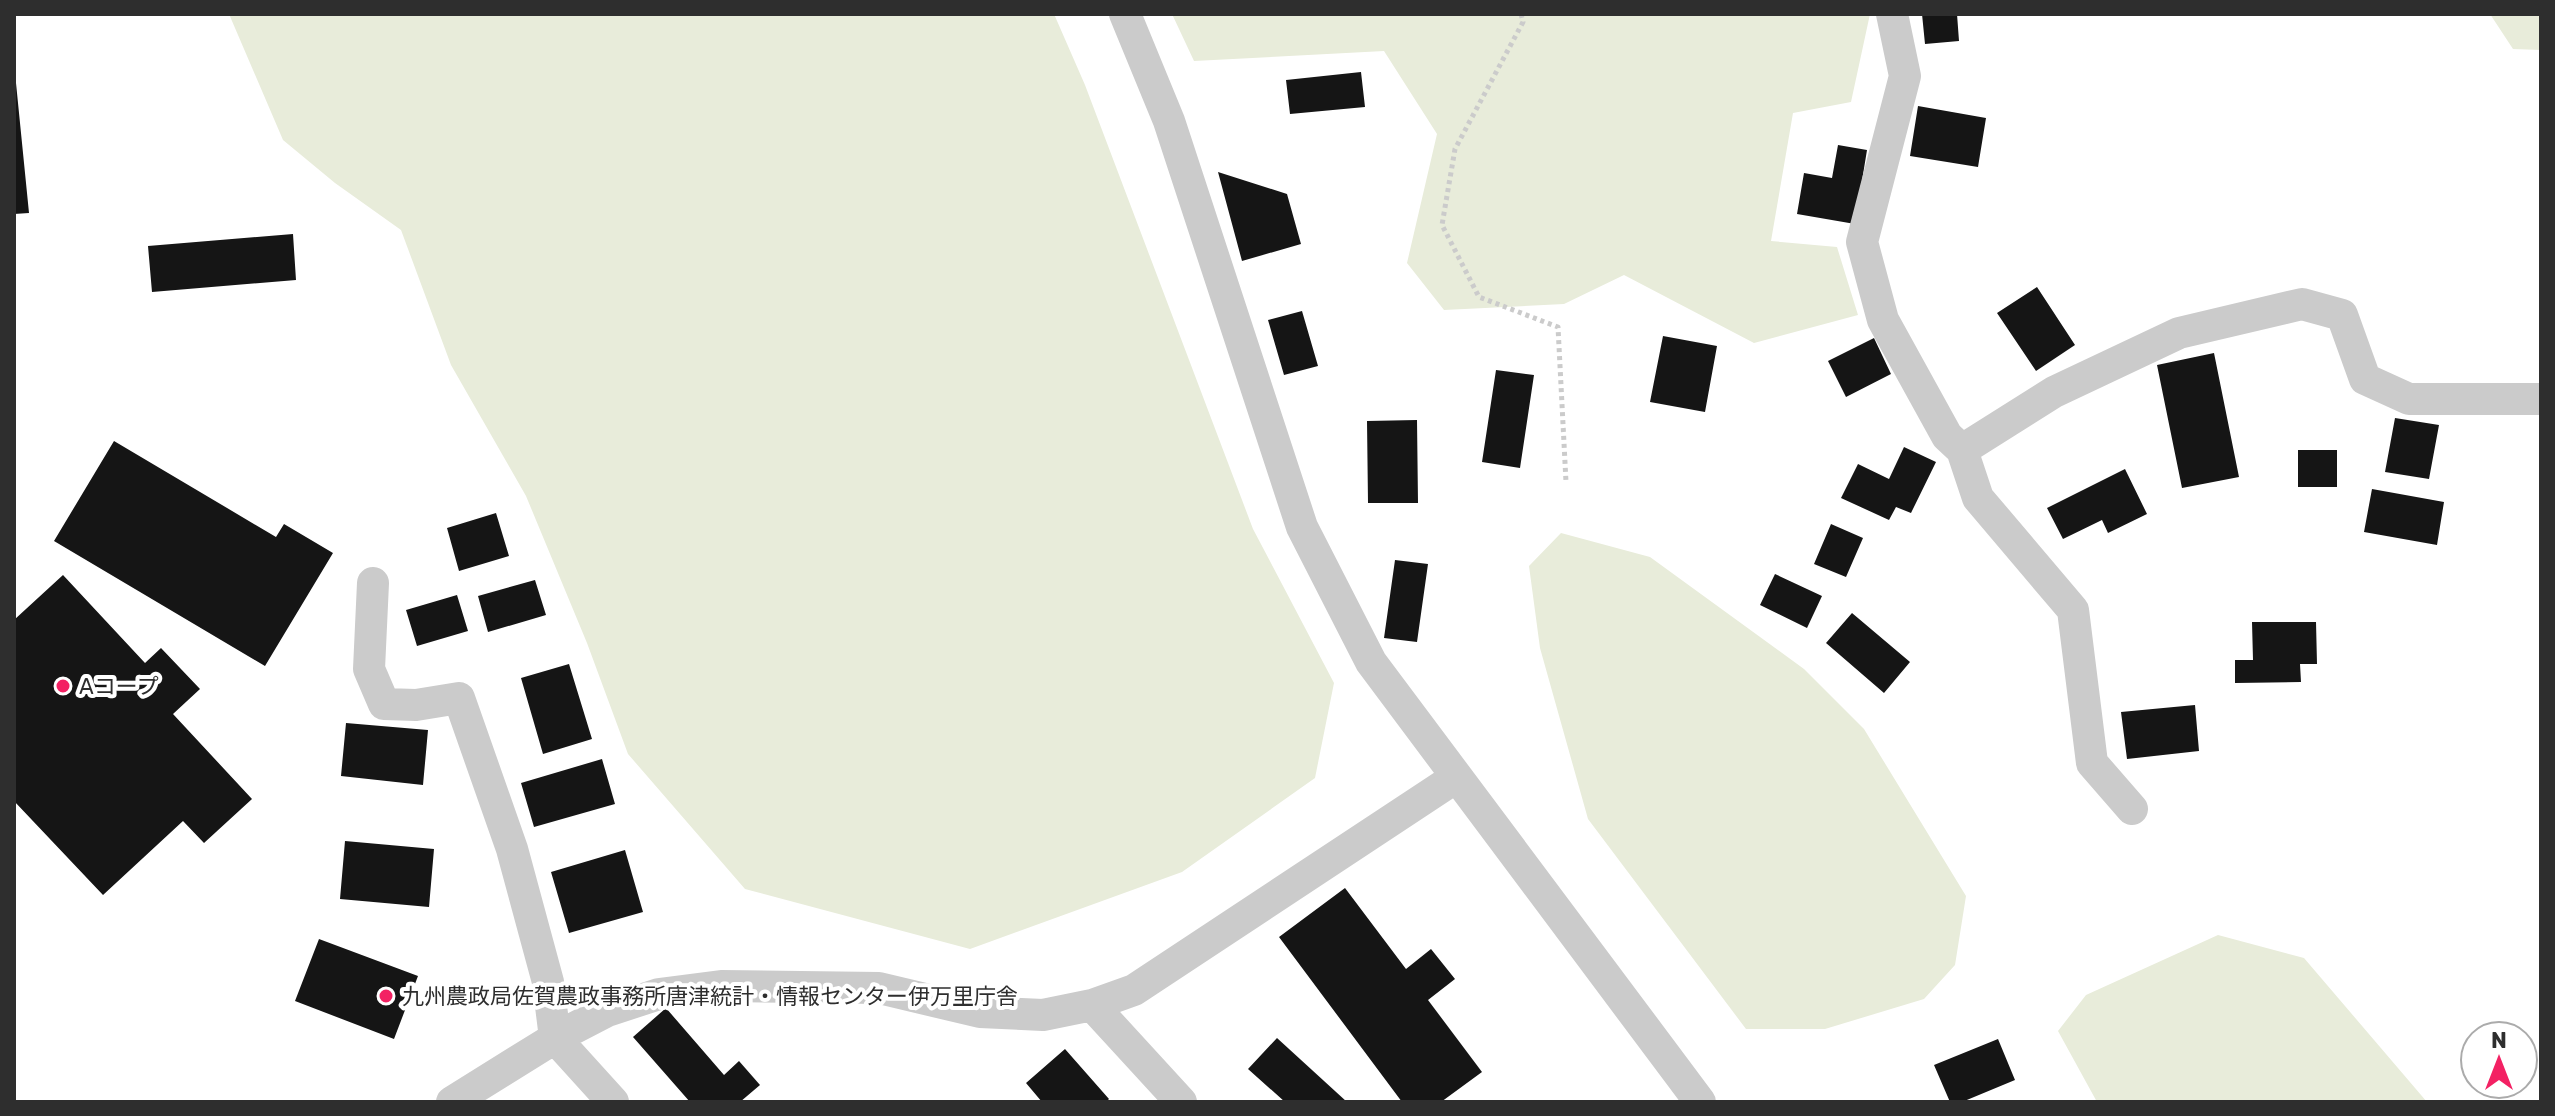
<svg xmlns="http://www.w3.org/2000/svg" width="2555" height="1116" font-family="Rubik,'Noto Sans JP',sans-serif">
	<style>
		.green { fill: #e8ecda }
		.building { fill: #151515 }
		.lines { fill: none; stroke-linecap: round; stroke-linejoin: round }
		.path { stroke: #cbcbcb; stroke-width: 5; stroke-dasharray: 4 4; stroke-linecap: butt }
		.street { stroke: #cbcbcb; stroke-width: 32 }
		.poi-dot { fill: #f32163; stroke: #fff; stroke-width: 3 }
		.labels { text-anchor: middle; stroke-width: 8; stroke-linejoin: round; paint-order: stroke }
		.poi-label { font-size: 22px; fill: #2e2e2e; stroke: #fff; text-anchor: start }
	</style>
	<rect width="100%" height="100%" fill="#fff"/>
	<path class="green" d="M229,14h825l31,71 168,444 81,154 -19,95 -133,94 -212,77 -225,-60 -117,-135 -41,-111 -61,-147 -75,-131 -50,-135 -66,-47 -52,-43z
		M1172,14h698l-19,88 -58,11 -22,128 66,6 21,68 -104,28 -130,-68 -60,29 -120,6 -37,-47 30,-129 -53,-83 -190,10z
		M2490,14h51v36l-28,-1z
		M1561,533l89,24 154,112 60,60 102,167 -11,69 -31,34 -99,30h-79l-158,-210 -48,-171 -11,-82z
		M2218,935l86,23 123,144h-330l-39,-71 28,-36z"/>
	<path class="building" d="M1922,14h35l2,27 -34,3z
		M1361,72l4,35 -75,7 -4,-34z
		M14,83h2l13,130 -15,1z
		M1918,106l68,12 -8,49 -68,-11z
		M1838,145l29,5 -12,74 -58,-10 7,-41 28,5z
		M1218,172l69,22 14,50 -59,17z
		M293,234l3,46 -144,12 -4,-46z
		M2037,287l38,58 -39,26 -39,-58z
		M1302,311l16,55 -34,9 -16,-55z
		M1663,336l54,10 -12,66 -55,-10z
		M1874,338l17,36 -45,23 -18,-36z
		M2214,353l25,124 -57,11 -25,-123z
		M1496,370l38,5 -14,93 -38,-6z
		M2395,418l44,7 -10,54 -44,-7z
		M1417,420l1,83h-50l-1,-82z
		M114,441l162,96 8,-13 49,29 -68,113 -211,-125z
		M1904,447l32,15 -25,51 -15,-6 -7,13 -48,-22 17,-34 31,15z
		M2298,450h39v37h-39z
		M2125,469l22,45 -39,19 -6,-13 -39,19 -16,-31z
		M2372,489l72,13 -7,43 -73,-13z
		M496,513l13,43 -50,15 -12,-43z
		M1831,524l32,14 -17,39 -32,-13z
		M1395,560l33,4 -11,78 -33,-4z
		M1775,574l47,22 -15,32 -47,-23z
		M63,575l82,88 16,-15 39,41 -27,25 79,85 -48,44 -21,-22 -80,74 -89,-94v-181z
		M535,580l11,35 -58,17 -10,-36z
		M457,595l11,36 -51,15 -11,-36z
		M1852,613l58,49 -26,31 -58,-50z
		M2252,622h64l1,42h-17l1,18 -66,1v-23h18z
		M569,664l23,75 -49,15 -22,-76z
		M2195,705l4,46 -72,8 -6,-47z
		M346,723l82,7 -5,55 -82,-9z
		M602,759l13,45 -81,23 -13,-44z
		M345,841l89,8 -5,58 -89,-8z
		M625,850l18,62 -74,21 -18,-61z
		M1345,888l61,81 25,-20 24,30 -27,21 54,72 -41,30h-39l-123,-165z
		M319,939l99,37 -24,63 -99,-38z
		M666,1008l58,67 15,-14 21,24 -20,17h-50l-57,-65z
		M1277,1038l70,64h-62l-37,-33z
		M1998,1039l17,41 -53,22h-12l-16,-37z
		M1065,1049l44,50 -3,3h-64l-16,-19z"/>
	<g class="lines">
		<path class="path" d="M1521,14l2,8 -68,127 -13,76 37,72 79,30 8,155"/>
		<path class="street" d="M1125,14l44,107 133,406 69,135 329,440
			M1892,14l13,62 -43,166 21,78 64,116 15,14 92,-58 125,-59 123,-29 40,11 23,64 44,20h132
			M1962,450l16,48 95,112 19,153 40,46
			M373,583l-4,86 15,35 32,1 43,-7 53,151 36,133 7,56 58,64
			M1092,1005l89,97
			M452,1102l103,-64 52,-27 52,-17 62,-8 158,2 101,24 63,3 49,-10 42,-15 321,-212"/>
	</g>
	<g class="poi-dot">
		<circle cx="63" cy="686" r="8"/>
		<circle cx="386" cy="996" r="8"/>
	</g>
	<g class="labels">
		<g class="poi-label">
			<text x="79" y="694">Aコープ</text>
			<text x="402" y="1004">九州農政局佐賀農政事務所唐津統計・情報センター伊万里庁舎</text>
		</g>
	</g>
	<rect width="2555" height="1116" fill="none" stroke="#2e2e2e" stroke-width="32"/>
	<g transform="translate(2499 1060)"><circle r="38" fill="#ffffff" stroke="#ababab" stroke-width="2"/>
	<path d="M0-6L14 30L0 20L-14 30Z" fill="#f32163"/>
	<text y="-12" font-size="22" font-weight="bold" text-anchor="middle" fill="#2e2e2e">N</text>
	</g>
</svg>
